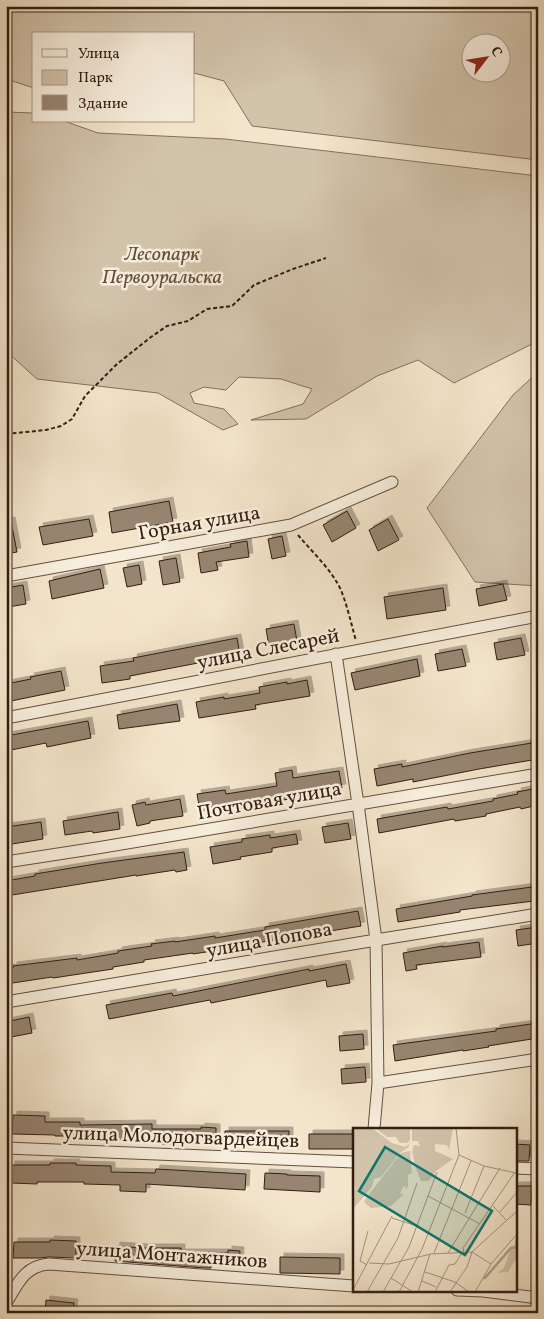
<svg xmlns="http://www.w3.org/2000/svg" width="544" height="1319" font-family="Vollkorn,serif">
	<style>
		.green { fill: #d2c3ab; stroke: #82705e; fill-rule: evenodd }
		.building { fill: #978571; stroke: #331d10; filter: url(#shadow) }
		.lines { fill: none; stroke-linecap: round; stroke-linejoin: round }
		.street-casing { stroke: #634f3f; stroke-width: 13 }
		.path { stroke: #331d10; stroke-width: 2; stroke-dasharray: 4 2.5; stroke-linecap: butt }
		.street { stroke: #f7eedd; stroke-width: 11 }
		.labels { text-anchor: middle; stroke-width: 5; stroke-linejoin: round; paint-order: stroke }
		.park-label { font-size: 20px; font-style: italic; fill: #634f3e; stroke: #f7eedd }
		.street-label { font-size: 20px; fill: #331d10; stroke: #f7eedd }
		.inset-river { fill: none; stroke: #b2a18b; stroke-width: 2.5 }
		.inset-road { fill: none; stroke: #a69580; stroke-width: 1 }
		.view { fill: #0f766e; fill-opacity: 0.15; stroke: #0f766e; stroke-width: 2.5 }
		.inset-edge { fill: none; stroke: #331d10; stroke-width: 2.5 }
	</style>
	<defs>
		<filter id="shadow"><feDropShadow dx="4" dy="-4" stdDeviation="0" flood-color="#0004"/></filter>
	</defs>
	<rect width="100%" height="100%" fill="#f3e5cb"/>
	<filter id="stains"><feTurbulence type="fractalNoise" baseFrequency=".004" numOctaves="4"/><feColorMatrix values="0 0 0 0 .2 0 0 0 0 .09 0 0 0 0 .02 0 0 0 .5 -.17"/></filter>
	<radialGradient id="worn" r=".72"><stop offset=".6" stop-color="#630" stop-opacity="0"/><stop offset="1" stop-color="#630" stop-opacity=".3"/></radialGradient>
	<path class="green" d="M6,6h532v154l-286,-34 -28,-45 -30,-8v-39h-160v54l-28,-9zM472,42h30v30h-30z
		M6,112l28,1v8h30l34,12 127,6 313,37v165l-84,42 -36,-23 -41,16 -71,43 -55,1 52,-16 9,-15 -31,-10 -42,-2 -13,13 -22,-3 -14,6 4,10 30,6 14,15 -15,6 -65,-37 -121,-14 -31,-28z
		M538,372v214l-63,-4 -48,-74 86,-113z"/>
	<path class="building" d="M169,501l4,21 -61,11 -3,-21z
		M347,511l9,17 -24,14 -9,-17z
		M89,519l4,17 -50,9 -4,-18z
		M388,519l11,21 -21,11 -9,-21z
		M11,521l6,31 -11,2v-32z
		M282,536l4,20 -14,3 -4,-20z
		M247,541l2,16 -33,5 2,8 -17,3 -3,-20 33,-6 -1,-3z
		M176,558l4,24 -17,3 -4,-24z
		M139,565l3,19 -15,3 -4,-19z
		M100,569l4,19 -52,11 -3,-18z
		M503,584l4,16 -28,6 -3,-17z
		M23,585l3,19 -18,3 -2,-19z
		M443,588l3,22 -59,9 -3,-22z
		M294,624l3,17 -28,5 -3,-17z
		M237,638l3,17 -110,21v3l-28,4 -2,-17 34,-5 -1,-3z
		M521,638l4,17 -28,5 -3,-17z
		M462,649l4,17 -28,5 -3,-17z
		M417,659l3,17 -65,14 -4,-17z
		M61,671l4,19 -59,12v-18l25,-5 -1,-2z
		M307,680l3,16 -55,9 1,4 -57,9 -3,-16 28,-5v2l36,-6 -1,-6 28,-5v2z
		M177,704l3,17 -61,8 -2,-14z
		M88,721l3,17 -44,9 -1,-4 -40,8v-15z
		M538,742v17l-59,10 -66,13v-3l-36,7 -3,-17 28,-5v3l68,-14z
		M292,770l1,8 46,-7 3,17 -46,7v3l-33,5 1,2 -28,4 -1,-3 -35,5 -3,-17 28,-4 1,4 51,-8 -2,-13z
		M538,788v17l-17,4 -1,-2 -34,7v2l-31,5 -1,-2 -75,14 -2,-14 70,-12 1,2 45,-8v-2l25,-5 -1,-2z
		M180,799l3,17 -33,5v2l-13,3 -5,-21 13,-3 1,3z
		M118,812l2,17 -27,4 -1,-2 -27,4 -2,-14z
		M41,822l2,17 -37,6v-18z
		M348,823l3,16 -26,4 -3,-16z
		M296,834l2,10 -26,4v4l-32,5 1,2 -28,5 -3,-17 32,-5v-3l28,-4v3z
		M184,852l3,18 -11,2 -1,-2 -39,6v-1l-130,21v-15l29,-5v-2l67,-11z
		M532,887l2,14 -74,9v2l-62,10 -2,-13 76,-13v-1z
		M358,911l3,15 -105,17 1,4 -24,3 -1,-2 -39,6v-1l-49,7v2l-31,5v2l-60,9 -1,-1 -46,7v-15l7,-1v-2l64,-8v2l41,-7v-2l34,-5 -1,-2 24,-3v1l40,-6v2l50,-8v-3z
		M538,927v16l-20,3 -2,-16z
		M479,942l2,15 -65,8 1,4 -11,2 -3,-18 40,-7v1z
		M346,964l4,19 -23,4 -1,-7 -115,23 -1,-3 -101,19 -3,-14 66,-12 1,3 136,-27v2z
		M29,1017l3,16 -26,5v-16z
		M538,1023v15l-50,8 1,1 -26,4v-1l-68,11 -2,-16 103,-14v-2z
		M363,1034l1,15 -24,2 -1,-15z
		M365,1067l1,15 -24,2 -1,-15z
		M13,1115l32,1v6h35v3l72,-1v5h49v-2l15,1v11l-28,-1v6h-26v-5l-71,1v-4h-36v-1l-43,-1z
		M225,1131h64v15l-64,-1z
		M309,1134h45v15h-45z
		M515,1144l15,1 -1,16h-14z
		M50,1163h26v2l35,1v6l44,1 1,-4 90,5 -1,16 -99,-6v8l-26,-1v-6l-36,-1v-2h-47v2l-26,-1v-18h39z
		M265,1173l22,1v1l33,1v16l-56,-3z
		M515,1186h17l-1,19 -16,-1z
		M50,1240l26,1v17l-27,-1 -9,1h-27l1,-16h36z
		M116,1246l27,2h38v5h47v-3l12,1 -1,16 -28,-2v3h-7l-89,-7z
		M280,1257l60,1v16l-60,-1z
		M46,1300l28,3 -1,10h-28z"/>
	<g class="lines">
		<defs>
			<path id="street" d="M6,576l285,-51 101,-43
				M336,654l22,150 18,136 2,143 -4,46
				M6,718l532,-102
				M6,862l91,-14 441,-74
				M6,1002l370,-62 162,-26
				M378,1083l160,-24
				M6,1148l348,14
				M515,1168l23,1
				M457,1290l26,1 55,7
				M6,1303c12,-19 18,-37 43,-39l305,22"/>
		</defs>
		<use href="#street" class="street-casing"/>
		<path class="path" d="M6,434l40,-4 15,-4 11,-7 13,-23 32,-32 34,-27 16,-11 21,-5 19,-12 25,-3 22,-21 39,-16 33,-11
			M298,535c14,17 32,33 42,53 7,16 11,35 16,53"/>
		<use href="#street" class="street"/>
	</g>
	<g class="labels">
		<g class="park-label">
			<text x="162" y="260">Лесопарк<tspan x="162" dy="23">Первоуральска</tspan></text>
		</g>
		<g class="street-label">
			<text transform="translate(199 522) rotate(-10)" y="7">Горная улица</text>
			<text transform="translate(268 648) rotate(-11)" y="7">улица Слесарей</text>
			<text transform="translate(269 800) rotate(-10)" y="7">Почтовая улица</text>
			<text transform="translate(269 939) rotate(-10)" y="7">улица Попова</text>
			<text transform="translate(181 1136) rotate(2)" y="7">улица Молодогвардейцев</text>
			<text transform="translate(172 1254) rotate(4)" y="7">улица Монтажников</text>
		</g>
	</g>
	<g transform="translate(353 1128)">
		<rect width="164" height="164" fill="#f3e5cb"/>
		<path d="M0,0h19l20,15 13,4 4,-3v3l-8,5 -20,25 -7,2 -2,8 -19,22v-20h3l-3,-4zM22,0h35v11l-2,4h-8l-4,-6h-9zM59,0h41l-4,22 -2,-5 -12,-1v7l18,8 -17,12 -7,10h-8l-5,-12 -4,-17 2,-7 6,1 -2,-5h-6zM57,23l2,22 -4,2v11l-3,5 1,-5 -3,1 -3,7h4l-13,12 -20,2 -7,-6 6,-9 31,-40zM164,118v12l-9,14 -11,1 7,-5 7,-20z" fill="#d2c3ab"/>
		<path class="inset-river" d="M131,151l27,-31 5,-1 1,-10"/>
		<path class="inset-road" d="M103,0l3,27 25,11 32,7M75,68l52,28M140,78l14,15M147,84l17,-20M112,85l19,-47M39,90l25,8M81,125l37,-92M95,125l52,-85M111,126l-1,-6 52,-76M16,135l20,1 42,-10 41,-2 19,12M14,137l-7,-4 8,-30M72,144l30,10 14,10M38,150l22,14M69,153l14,6M0,162l39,-74M14,164l31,-54 19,-55M30,164l26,-45 28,-75M46,164l23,-43 37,-94M65,164l12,-38M82,164l14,-27 6,-1 6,-10M97,164l17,-25 5,-15 45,-41M122,164l16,-28 26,-30"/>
		<path class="view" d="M32,19l107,64 -27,44 -106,-64z"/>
		<rect width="164" height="164" class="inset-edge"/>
	</g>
	<rect width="544" height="1319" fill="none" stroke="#f3e5cb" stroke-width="25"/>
	<rect x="8" y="8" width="529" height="1304" fill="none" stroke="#331d10" stroke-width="2.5"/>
	<rect x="12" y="12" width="519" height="1294" fill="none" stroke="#331d10"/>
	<rect x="32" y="32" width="162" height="90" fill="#f7eedd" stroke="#a99a8b"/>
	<rect x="42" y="49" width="25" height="8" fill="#f7eedd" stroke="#a99a8b"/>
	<text x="78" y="58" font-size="15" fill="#331d10">Улица</text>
	<rect x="42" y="70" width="25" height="15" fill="#d2c3ab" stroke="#a99a8b"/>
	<text x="78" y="82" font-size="15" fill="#331d10">Парк</text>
	<rect x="42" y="95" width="25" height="15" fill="#978571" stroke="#a99a8b"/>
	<text x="78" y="108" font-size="15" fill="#331d10">Здание</text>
	<g transform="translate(486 58) rotate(59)"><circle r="24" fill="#f7eedd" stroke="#a99a8b"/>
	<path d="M0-4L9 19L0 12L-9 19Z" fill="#8f2418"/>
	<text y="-8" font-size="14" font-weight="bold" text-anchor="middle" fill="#331d10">С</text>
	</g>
	<rect width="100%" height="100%" filter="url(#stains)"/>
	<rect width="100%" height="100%" fill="url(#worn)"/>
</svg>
